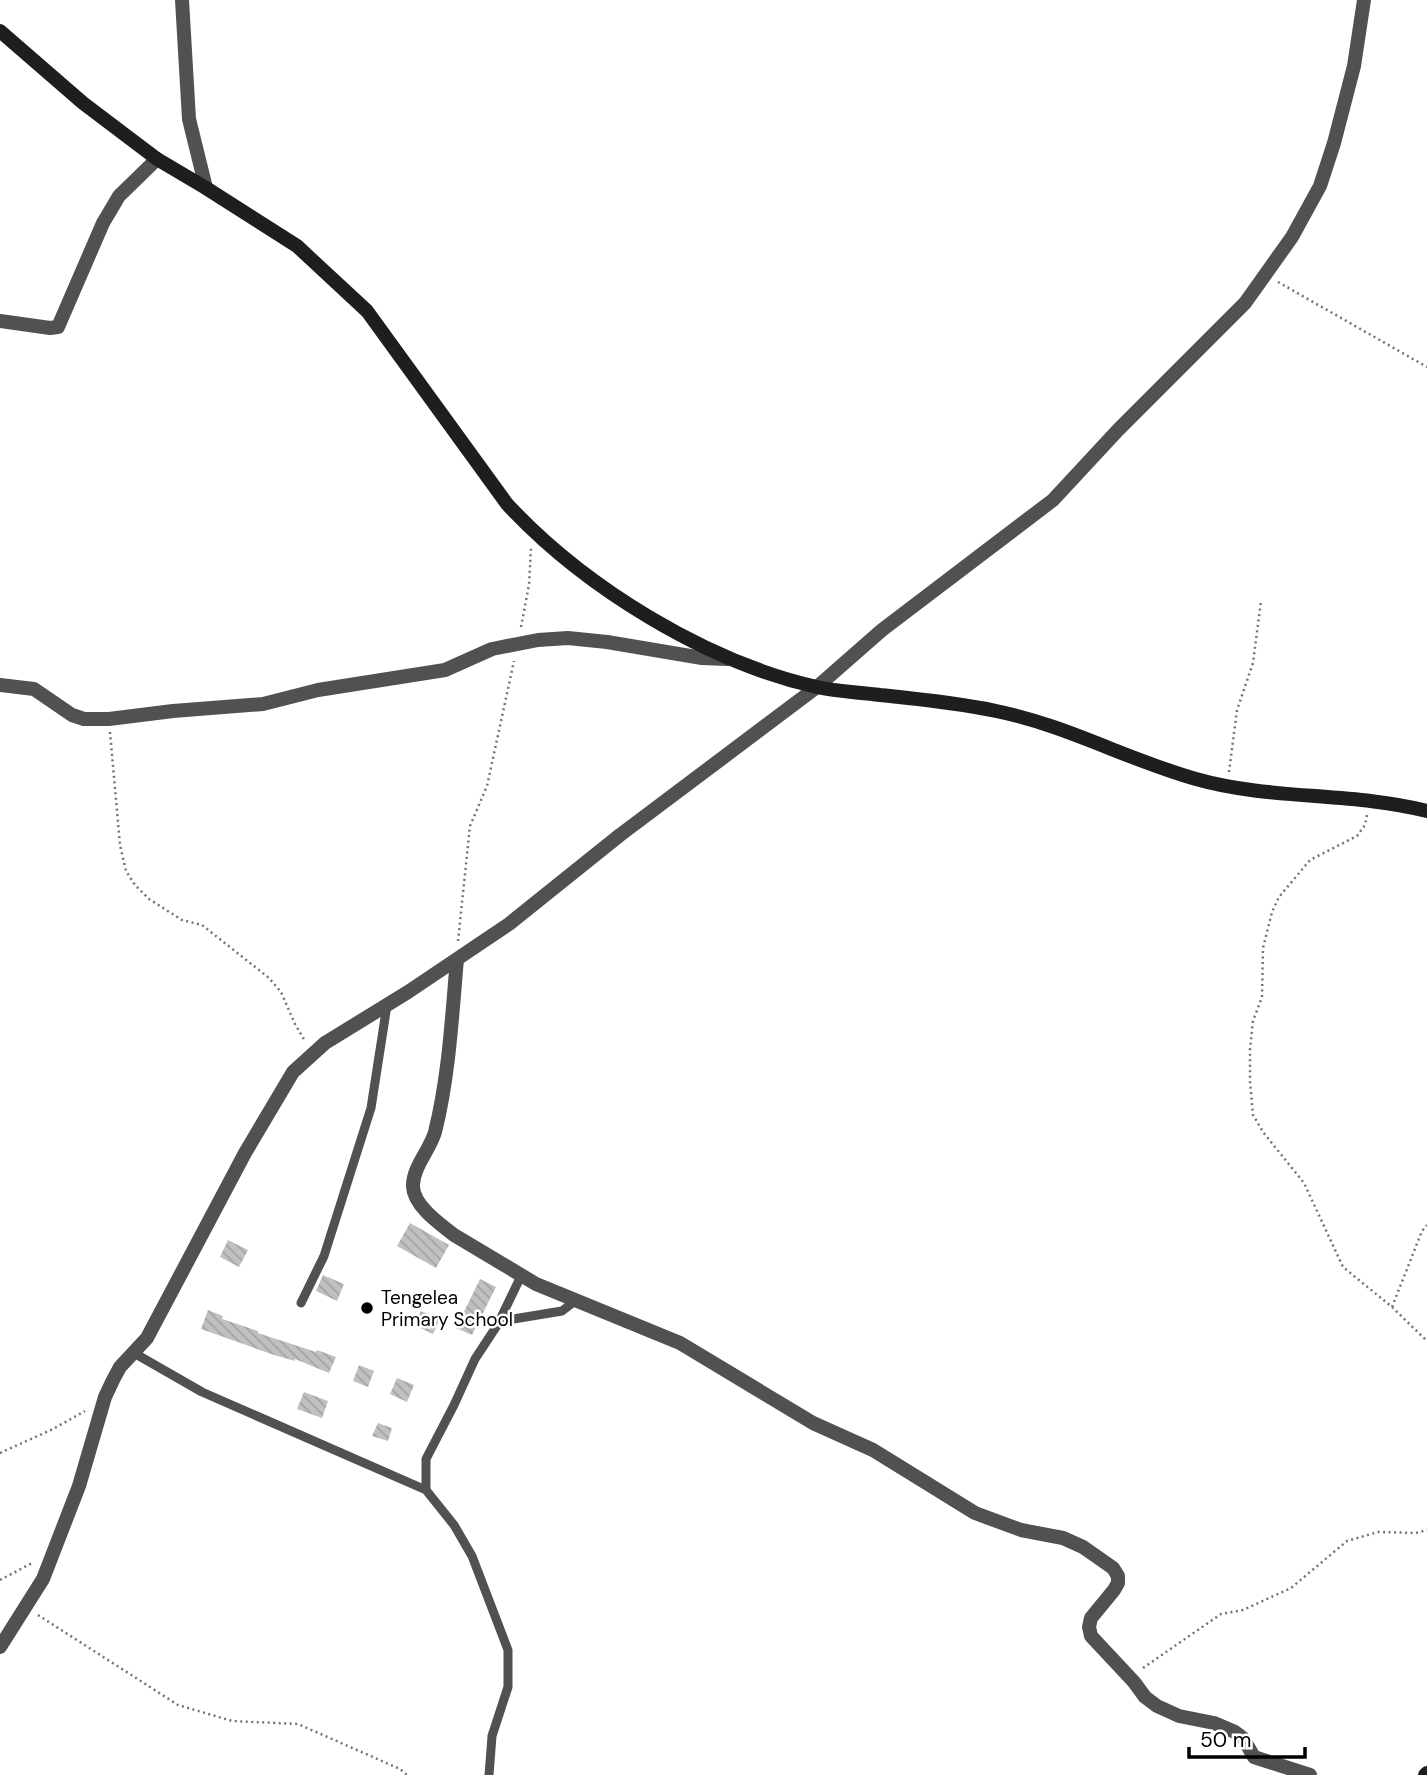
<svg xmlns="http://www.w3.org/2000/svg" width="1427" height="1775" font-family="'DM Sans',sans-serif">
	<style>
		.building { fill: url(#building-back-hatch) }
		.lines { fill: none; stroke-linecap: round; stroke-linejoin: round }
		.path { stroke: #737373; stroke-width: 2.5; stroke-dasharray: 2 3.5; stroke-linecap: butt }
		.lane { stroke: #515151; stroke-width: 9 }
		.street { stroke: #515151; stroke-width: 14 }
		.secondary { stroke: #1e1e1e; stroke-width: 14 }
		.poi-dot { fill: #000; stroke: #fff; stroke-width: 2.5 }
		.labels { text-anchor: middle; stroke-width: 5; stroke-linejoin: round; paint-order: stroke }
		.poi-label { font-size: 19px; fill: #000; stroke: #fff; text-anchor: start }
	</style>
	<defs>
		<pattern id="building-back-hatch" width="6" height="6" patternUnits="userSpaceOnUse" patternTransform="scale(1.75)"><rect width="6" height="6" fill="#c0c0c0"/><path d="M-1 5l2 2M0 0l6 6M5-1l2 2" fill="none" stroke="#a3a3a3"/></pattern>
	</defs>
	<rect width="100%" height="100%" fill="#fff"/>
	<path class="building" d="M410,1223l39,22 -13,23 -39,-22z
		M228,1240l20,10 -9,17 -19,-10z
		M323,1275l21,9 -7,17 -21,-10z
		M480,1279l16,8 -24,48 -16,-7z
		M208,1310l15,6 -1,3 36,12v2l58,19 1,-2 19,7 -7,16 -34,-14v2l-21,-6 -73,-26z
		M421,1311l19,8 -7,15 -19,-9z
		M359,1365l15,6 -6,16 -15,-6z
		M397,1378l17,7 -7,17 -17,-8z
		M304,1392l24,9 -6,17 -25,-9z
		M378,1423l14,5 -4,13 -16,-5z"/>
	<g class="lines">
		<path class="path" d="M1278,282l149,85
			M521,627l8,-42 2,-38
			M110,732l10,113 6,26 9,14 14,14 33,21 20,5 67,53 12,14 14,32 10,17
			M1229,772l8,-62 16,-47 8,-62
			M1367,815l-2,10 -8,11 -47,24 -31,37 -7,15 -9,36 -1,49 -9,24 -3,28v33l3,33 10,17 41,51 39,84 49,40 35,34
			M458,941l12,-115 17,-40 27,-125
			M1392,1307l30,-76 5,-6
			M0,1453l53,-24 32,-18
			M0,1580l34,-18
			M38,1615l140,90 54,16 66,3 102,45 7,6
			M1143,1668l78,-54 22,-4 48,-22 56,-47 31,-9 38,1 11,-3"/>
		<path class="lane" d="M301,1303l23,-47 47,-148 16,-103
			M498,1324l9,-4 55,-9 13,-10
			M134,1353l68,39 224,98
			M489,1775l3,-39 16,-49v-37l-36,-94 -18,-31 -28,-35v-31l28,-54 21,-46 23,-35 23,-48"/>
		<path class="street" d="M182,0l7,119 17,69
			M0,321l50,7 8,-1 45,-104 16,-27 38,-37
			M0,685l34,4 38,26 12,4h25l64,-8 90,-7 55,-14 127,-20 47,-21 46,-9 30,-2 39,4 95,16 25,1
			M457,959c-5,57 -8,117 -22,173 -5,18 -23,36 -22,55 1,19 27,37 41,48l82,49 144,59 133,80 60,27 102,63 46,17 42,8 20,9 30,21 5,8v7l-4,7 -23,28 -2,9 2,9 43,46 11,15 12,9 22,10 35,7 21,9 8,6 11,19 56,18
			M0,1647l43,-68 36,-93 26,-89 8,-17 7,-13 27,-29 98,-185 48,-81 32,-29 83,-51 101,-68 111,-89 197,-148 65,-57 171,-130 65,-70 127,-127 47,-66 28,-51 14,-43 20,-77 10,-66"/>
		<path class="secondary" d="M0,31l83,72 74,56 49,29 91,58 70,65 140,193c77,83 199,158 310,183 21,5 43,5 63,8 38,4 78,8 116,16 70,14 132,49 200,68 73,21 157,13 231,32
			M1425,1775l2,-2"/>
	</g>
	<circle class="poi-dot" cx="367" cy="1308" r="7"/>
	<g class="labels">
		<g class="poi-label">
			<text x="381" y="1304">Tengelea<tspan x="381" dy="22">Primary School</tspan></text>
		</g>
	</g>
	<path d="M1189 1747v10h116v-10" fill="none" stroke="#000000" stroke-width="3.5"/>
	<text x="1200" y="1747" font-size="21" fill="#000000" stroke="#ffffff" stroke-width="5" paint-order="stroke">50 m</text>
</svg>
